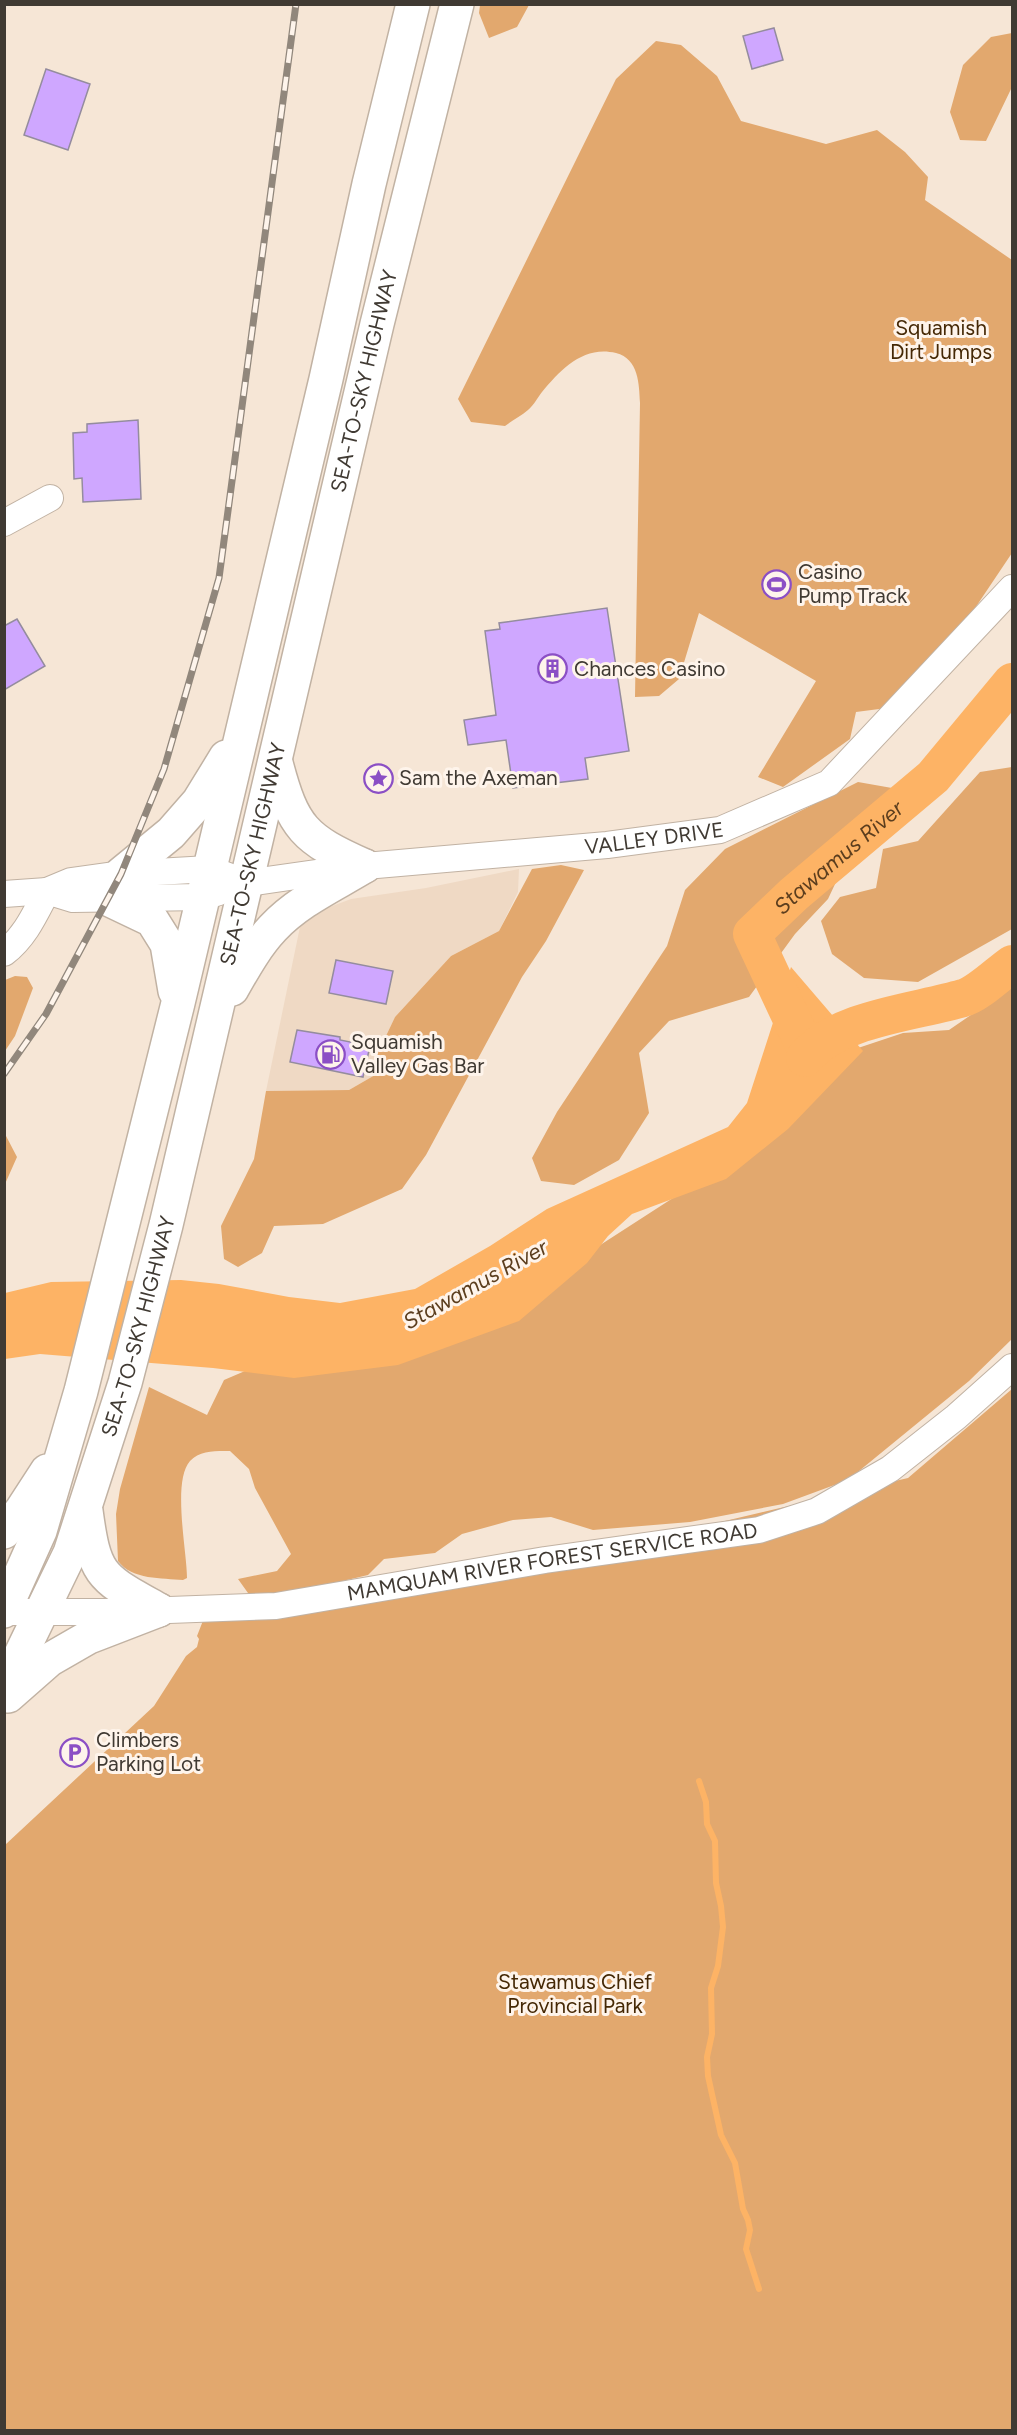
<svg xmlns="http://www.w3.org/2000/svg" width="1017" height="2435" font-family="Figtree,sans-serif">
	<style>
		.built { fill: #efd9c4 }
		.green { fill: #e2a86e }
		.water { fill: #fdb365 }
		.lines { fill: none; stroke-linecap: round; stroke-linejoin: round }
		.stream { stroke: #fdb365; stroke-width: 6 }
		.river { stroke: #fdb365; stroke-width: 38 }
		.building { fill: #cfa7ff; stroke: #948c9e; stroke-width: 1.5 }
		.minor-casing { stroke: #c1b2a3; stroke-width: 28 }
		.highway-casing { stroke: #c1b2a3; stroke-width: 36 }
		.minor { stroke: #fff; stroke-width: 26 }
		.highway { stroke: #fff; stroke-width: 33 }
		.rail-casing { stroke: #91877c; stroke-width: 7 }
		.rail { stroke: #fef4eb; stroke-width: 4.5; stroke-dasharray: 14; stroke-linecap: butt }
		.labels { text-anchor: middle; stroke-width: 6; stroke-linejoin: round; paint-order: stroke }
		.park-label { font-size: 21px; fill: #452805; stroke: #fef4eb }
		.street-label { font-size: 21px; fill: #403a33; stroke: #fef4eb }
		.poi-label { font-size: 21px; fill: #403a33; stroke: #fef4eb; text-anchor: start }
		.water-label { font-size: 22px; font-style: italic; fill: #5c3e1e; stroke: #fef4eb }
	</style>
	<rect width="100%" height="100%" fill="#f6e6d6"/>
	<path class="built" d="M519,869l-1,23 -19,39 -48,25 -56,61 -19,40 -1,18 -26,15 -83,1 35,-169 26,-14 24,-9 75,-11z"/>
	<path class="green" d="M480,5v-1l49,1 -12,22 -28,11 -10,-25z
		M1012,33v54l-26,54 -26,-1 -10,-28 13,-47 28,-28z
		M656,41l25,4 36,31 24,45 85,23 51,-14 28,22 23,25 -3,23 87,60v293l-47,70 -78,85 -31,4 -6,27 -67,48 -25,-10 58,-96 -117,-68 -20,66 -20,17 -24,1 5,-294c-1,-19 -1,-44 -24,-50 -32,-8 -55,16 -74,39 -4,5 -8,13 -14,18 -7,6 -15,10 -23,16l-34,-4 -13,-23 158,-320z
		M1012,767v162l-94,53 -54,-4 -32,-24 -11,-33 19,-24 36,-9 7,-39 35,-8 62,-69z
		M858,782l34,6 -8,29 -32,31 -24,51 -33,35 -46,63 -80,24 -30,32 10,60 -30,47 -45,25 -33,-4 -9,-23 25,-46 110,-166 18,-56 40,-41z
		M561,865l23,5 -38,71 -24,36 -96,178 -24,34 -79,35 -49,2 -12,27 -24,14 -14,-8 -3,-33 33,-67 12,-68 83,-1 26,-15 1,-18 19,-40 56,-61 48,-25 33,-62z
		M15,976l12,1 6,11 -18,48 -10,15v-71z
		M1012,983v356l-43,42 -121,99 -65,24 -93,18 -97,8 -42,-13 -38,3 -51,14 -27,19 -51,6 -16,16 -80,19 -40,-1 -10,-14 39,-8 14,-17 -36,-66 -6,-19 -19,-18c-13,0 -30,-1 -40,10 -18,20 -3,91 -3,117l-4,2c-21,-2 -51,0 -65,-19l-2,-47 4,-25 29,-102 58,28 17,-35 28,-12 325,-108 161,-104 108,-104 57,-19 46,-3 51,-35z
		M5,1134l12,23 -12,27z
		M1012,1389v1041h-1007v-585l149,-139 32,-50 11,-9 2,-8 -2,-3 9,-23 451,-76 251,-59z"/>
	<path class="water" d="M791,967l72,84 -75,78 -62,50 -94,35 -24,22 -21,27 -68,58 -121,44 -104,13 -81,-10 -173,-14 -35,5v-66l46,-11 130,-2 38,4 70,13 51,6 75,-14 75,-43 57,-37 181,-82 19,-24z"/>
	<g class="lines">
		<path class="stream" d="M699,1781l7,21 1,22 8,17 1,42 5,23 2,21 -5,39 -7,22 1,46 -5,23 1,19 13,59 14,28 8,46 5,11 2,10 -4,19 13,40"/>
		<g class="river">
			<path id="s1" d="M803,1043l-51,-109 42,-40 139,-117 79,-95"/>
			<path d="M805,1058c31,-40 112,-46 158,-60 15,-4 36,-25 49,-34"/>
		</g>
	</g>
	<path class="building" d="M774,28l9,32 -31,9 -9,-33z
		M46,69l44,15 -22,66 -44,-15z
		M138,420l3,79 -58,3 -1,-24 -8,1 -1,-46 14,-1v-8z
		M607,608l22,143 -44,7 3,21 -75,9 -7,-48 -38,5 -4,-25 32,-5 -11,-84 15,-2 -1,-6z
		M17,619l28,47 -41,24v-64z
		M336,960l57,11 -7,33 -57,-11z
		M297,1030l43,7v3l30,6 -7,31 -73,-15z"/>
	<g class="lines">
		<defs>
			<g id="minor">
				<path d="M4,523l46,-25"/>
				<path d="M47,891l26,8 130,-2 16,-5"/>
				<path id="s2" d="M4,894l43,-3 24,-10 50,-7 88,-5 38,14 118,-17 242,-21 113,-15 109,-47 183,-195"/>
				<path d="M4,953c21,-16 31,-39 43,-62"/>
				<path id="s3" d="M4,1612h112l160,-6 269,-46 214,-30 58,-19 73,-42 66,-52 56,-50"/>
			</g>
			<g id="highway">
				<path d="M276,763c17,65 28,76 89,103"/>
				<path d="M121,874l50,-41 28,-32 27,-44"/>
				<path d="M108,899l44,21 15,24 8,47"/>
				<path d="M232,989c12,-21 24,-43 41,-61 25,-27 61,-43 92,-62"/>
				<path d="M86,1511c9,67 15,66 73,99"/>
				<path d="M4,1532l17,-21 26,-40"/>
				<path d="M4,1611l36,-80 41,-140 97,-388 148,-624 43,-195 44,-180"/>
				<path id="s4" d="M4,1689l66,-136 55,-170 41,-158 211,-901 80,-320"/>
				<path d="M8,1696l41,-36 40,-23 70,-27"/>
			</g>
		</defs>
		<use href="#minor" class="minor-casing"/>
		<use href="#highway" class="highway-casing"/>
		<use href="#minor" class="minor"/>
		<use href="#highway" class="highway"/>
		<defs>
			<path id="rail" d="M4,1074l42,-60 75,-140 43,-105 55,-191 77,-574"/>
		</defs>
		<use href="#rail" class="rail-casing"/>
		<use href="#rail" class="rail"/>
	</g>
	<defs>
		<symbol id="stadium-ring" viewBox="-11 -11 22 22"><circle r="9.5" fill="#fef4eb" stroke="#8b4fc5" stroke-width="1.5"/><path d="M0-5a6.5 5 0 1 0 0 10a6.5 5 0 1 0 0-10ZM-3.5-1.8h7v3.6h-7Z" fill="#8b4fc5"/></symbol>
		<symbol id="building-ring" viewBox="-11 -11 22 22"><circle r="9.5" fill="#fef4eb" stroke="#8b4fc5" stroke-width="1.5"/><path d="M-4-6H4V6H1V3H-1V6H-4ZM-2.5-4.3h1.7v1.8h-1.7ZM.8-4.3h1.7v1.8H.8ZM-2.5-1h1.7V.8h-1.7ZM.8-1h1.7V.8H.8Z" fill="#8b4fc5"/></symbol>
		<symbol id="sight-ring" viewBox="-11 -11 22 22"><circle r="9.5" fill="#fef4eb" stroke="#8b4fc5" stroke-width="1.5"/><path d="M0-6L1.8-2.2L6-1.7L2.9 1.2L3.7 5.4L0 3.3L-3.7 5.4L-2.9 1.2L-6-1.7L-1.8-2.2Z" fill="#8b4fc5"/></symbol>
		<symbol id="fuel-ring" viewBox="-11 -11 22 22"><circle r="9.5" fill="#fef4eb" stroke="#8b4fc5" stroke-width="1.5"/><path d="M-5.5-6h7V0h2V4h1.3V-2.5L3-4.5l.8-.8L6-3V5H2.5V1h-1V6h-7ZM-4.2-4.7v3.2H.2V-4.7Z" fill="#8b4fc5"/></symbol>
		<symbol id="parking-ring" viewBox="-11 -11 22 22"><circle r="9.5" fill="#fef4eb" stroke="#8b4fc5" stroke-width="1.5"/><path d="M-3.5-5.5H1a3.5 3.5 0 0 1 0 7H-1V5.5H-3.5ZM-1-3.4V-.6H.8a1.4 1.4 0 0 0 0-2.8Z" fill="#8b4fc5"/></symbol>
	</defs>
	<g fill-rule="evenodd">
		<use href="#stadium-ring" x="760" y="568" width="33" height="33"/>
		<use href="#building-ring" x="536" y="652" width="33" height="33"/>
		<use href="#sight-ring" x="362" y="762" width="33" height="33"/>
		<use href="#fuel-ring" x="314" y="1038" width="33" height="33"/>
		<use href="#parking-ring" x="58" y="1736" width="33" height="33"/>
	</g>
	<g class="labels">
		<g class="park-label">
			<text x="941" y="335">Squamish<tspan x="941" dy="24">Dirt Jumps</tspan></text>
			<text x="575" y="1989">Stawamus Chief<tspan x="575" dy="24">Provincial Park</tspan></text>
		</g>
		<g class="street-label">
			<text dy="7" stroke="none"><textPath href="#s4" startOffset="1360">SEA-TO-SKY HIGHWAY</textPath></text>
			<text dy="7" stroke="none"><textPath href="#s2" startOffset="658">VALLEY DRIVE</textPath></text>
			<text dy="7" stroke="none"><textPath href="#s4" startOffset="874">SEA-TO-SKY HIGHWAY</textPath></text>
			<text dy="7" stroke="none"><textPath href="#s4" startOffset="388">SEA-TO-SKY HIGHWAY</textPath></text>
			<text dy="7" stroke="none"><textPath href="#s3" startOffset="552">MAMQUAM RIVER FOREST SERVICE ROAD</textPath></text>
		</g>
		<g class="poi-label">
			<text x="798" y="579">Casino<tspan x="798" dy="24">Pump Track</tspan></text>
			<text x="574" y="676">Chances Casino</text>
			<text x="399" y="785">Sam the Axeman</text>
			<text x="351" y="1049">Squamish<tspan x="351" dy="24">Valley Gas Bar</tspan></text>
			<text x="96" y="1747">Climbers<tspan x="96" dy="24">Parking Lot</tspan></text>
		</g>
		<g class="water-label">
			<text dy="8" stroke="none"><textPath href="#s1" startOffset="236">Stawamus River</textPath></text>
			<text transform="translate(475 1284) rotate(-29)" y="8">Stawamus River</text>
		</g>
	</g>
	<rect width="1017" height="2435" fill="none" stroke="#403a33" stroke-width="12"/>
</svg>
